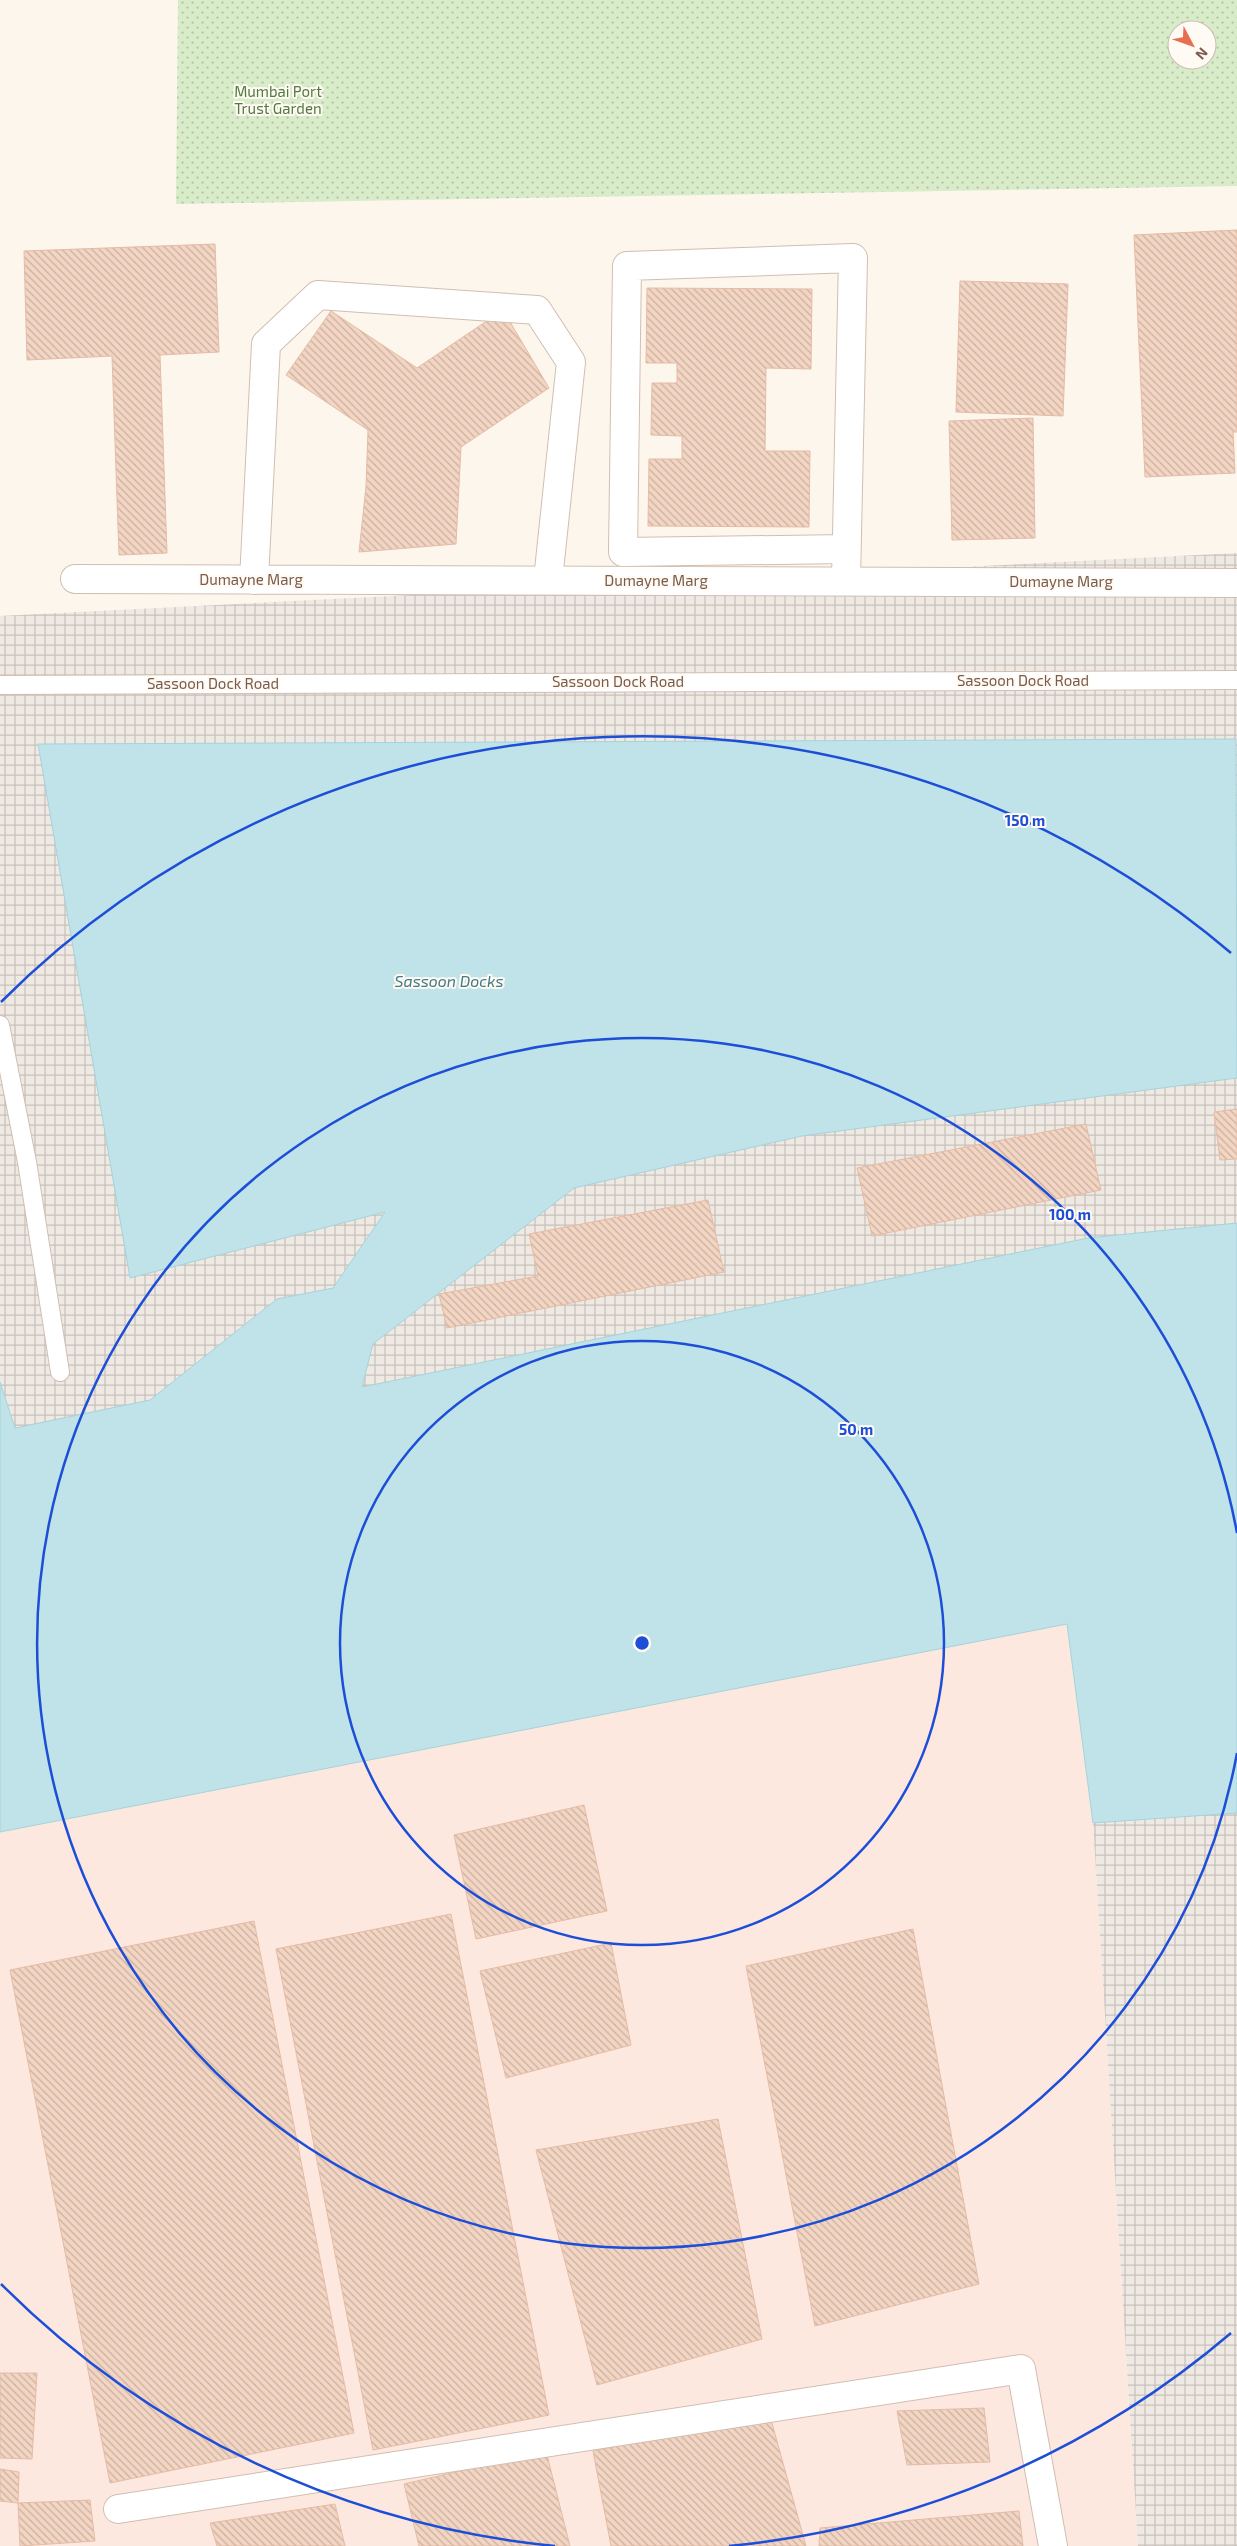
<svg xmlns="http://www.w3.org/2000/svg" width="1237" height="2546" font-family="'Exo 2',sans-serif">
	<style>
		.commercial { fill: #fde8e0 }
		.industrial { fill: url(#industrial-grid) }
		.grass { fill: url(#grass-dots); fill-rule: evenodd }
		.water { fill: #bfe3e8; stroke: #a5d3da }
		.building { fill: url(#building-back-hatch); stroke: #e6bba3 }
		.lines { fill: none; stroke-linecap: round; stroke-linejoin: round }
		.service-casing { stroke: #d1beb0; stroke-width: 20 }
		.minor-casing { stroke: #d1beb0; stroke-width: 30 }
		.service { stroke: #fff; stroke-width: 18 }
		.minor { stroke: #fff; stroke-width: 28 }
		.ring { fill: none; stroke: #1d4ed8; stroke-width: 2.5 }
		.labels { text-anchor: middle; stroke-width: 4; stroke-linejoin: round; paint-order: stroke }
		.park-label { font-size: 15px; fill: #537a41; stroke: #fffaf3 }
		.street-label { font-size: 15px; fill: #7a5c4d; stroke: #fffaf3 }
		.water-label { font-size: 16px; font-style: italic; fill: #437c86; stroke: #fffaf3 }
		.centre { fill: #1d4ed8; stroke: #fffaf3; stroke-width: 2.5 }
		.ring-label { font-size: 15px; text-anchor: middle; font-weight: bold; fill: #1d4ed8; stroke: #fffaf3; stroke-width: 4; stroke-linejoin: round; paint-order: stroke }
	</style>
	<defs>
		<pattern id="industrial-grid" width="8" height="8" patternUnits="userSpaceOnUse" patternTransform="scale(1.25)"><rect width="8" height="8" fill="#efe9e4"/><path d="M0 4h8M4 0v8" fill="none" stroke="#c7c0bb"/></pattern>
		<pattern id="grass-dots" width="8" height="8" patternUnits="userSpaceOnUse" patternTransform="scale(1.25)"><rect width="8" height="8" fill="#d8ecc9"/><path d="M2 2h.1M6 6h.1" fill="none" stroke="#b4c2a5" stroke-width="1.8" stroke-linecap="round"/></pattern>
		<pattern id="building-back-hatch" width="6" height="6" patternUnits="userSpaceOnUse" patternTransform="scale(1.25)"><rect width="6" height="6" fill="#f3d5c3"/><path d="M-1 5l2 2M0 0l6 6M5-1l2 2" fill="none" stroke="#cab0a1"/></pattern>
	</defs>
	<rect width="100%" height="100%" fill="#fdf6ec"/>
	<path class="commercial" d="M1067,1624l26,199 45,723h-1138v-714z"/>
	<path class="industrial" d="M1237,553v1993h-99l-45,-723 -26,-199 -1067,208v-268l15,-136 -15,-46v-766z"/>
	<path class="grass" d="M178,0h1059v186l-1061,18zM1177,30h30v30h-30z"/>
	<path class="water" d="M1236,739l1,339 -435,58 -228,52 -201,156 -11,43 726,-149 149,-15v590l-144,10 -26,-199 -1067,208v-450l15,46 135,-28 127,-101 56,-11 52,-76 -255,66 -92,-534z"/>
	<path class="building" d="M1237,230v202h-4l2,41 -90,4 -11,-242z
		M215,244l4,108 -59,3 7,198 -48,2 -7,-199 -85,4 -3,-109z
		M960,281l108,3 -5,132 -107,-4z
		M647,288l165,1 -1,80 -45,-1 -1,83h45l-1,76 -161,-1 1,-67h33v-23l-31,-1 1,-52h25v-20h-31z
		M503,310l46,78 -88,59 -5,97 -97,8 7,-65 2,-57 -82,-55 45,-64 86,57z
		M1033,418l2,120 -83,2 -3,-119z
		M1237,1109v50l-17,1 -6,-48z
		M1086,1124l15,66 -229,46 -15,-68z
		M708,1200l16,72 -277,56 -8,-34 99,-18 -9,-42z
		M584,1805l23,106 -131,28 -22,-104z
		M451,1914l98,501 -176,35 -97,-501z
		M254,1921l100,512 -244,50 -100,-513z
		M913,1929l66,355 -164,42 -69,-360z
		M611,1943l20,102 -125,33 -26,-107z
		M718,2119l44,220 -165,46 -61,-235z
		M0,2373h37l-5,86 -32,-1z
		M984,2408l6,54 -83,3 -10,-54z
		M770,2416l36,130h-195l-18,-95z
		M546,2451l24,95h-151l-15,-62z
		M0,2469l19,3 -1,31 -18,-2z
		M90,2500l5,41 -75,5 -2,-43z
		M335,2504l10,42h-128l-7,-23z
		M1019,2511l4,35h-204l1,-18z"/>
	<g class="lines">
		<defs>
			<path id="service" d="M0,685l1237,-5
				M0,1025l27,137 33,210"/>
			<path id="minor" d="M75,579l1162,4
				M254,580l12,-236 52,-49 219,15 34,52 -23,218
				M846,581l7,-323 -226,8 -4,286 223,-3
				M118,2509l903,-140 32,177"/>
		</defs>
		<use href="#service" class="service-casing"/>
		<use href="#minor" class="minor-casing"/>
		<use href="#service" class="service"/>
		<use href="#minor" class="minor"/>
	</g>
	<g class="ring">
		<circle cx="642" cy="1643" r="302"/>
		<path d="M1237 1753A605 605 0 1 1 1237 1533"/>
		<path d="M1231 2333A907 907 0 0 1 729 2546M555 2546A907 907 0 0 1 1 2284M1 1002A907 907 0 0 1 1231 953"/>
	</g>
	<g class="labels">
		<g class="park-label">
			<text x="278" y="97">Mumbai Port<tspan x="278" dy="17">Trust Garden</tspan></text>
		</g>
		<g class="street-label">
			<text x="251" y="585">Dumayne Marg</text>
			<text x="656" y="586">Dumayne Marg</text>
			<text x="1061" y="587">Dumayne Marg</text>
			<text x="1023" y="686">Sassoon Dock Road</text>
			<text x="618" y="687">Sassoon Dock Road</text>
			<text x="213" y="689">Sassoon Dock Road</text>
		</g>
		<g class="water-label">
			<text x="449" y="987">Sassoon Docks</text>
		</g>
	</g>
	<circle cx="642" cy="1643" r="8" class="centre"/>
	<g class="ring-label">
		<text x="1025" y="826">150 m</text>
		<text x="1070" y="1220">100 m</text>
		<text x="856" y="1435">50 m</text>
	</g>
	<g transform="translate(1192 45) rotate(131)"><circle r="24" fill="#fffaf3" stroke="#cabbb1"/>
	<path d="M0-4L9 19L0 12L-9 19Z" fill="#e76f51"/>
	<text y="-8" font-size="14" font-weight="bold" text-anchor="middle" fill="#7a5c4d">N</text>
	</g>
</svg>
